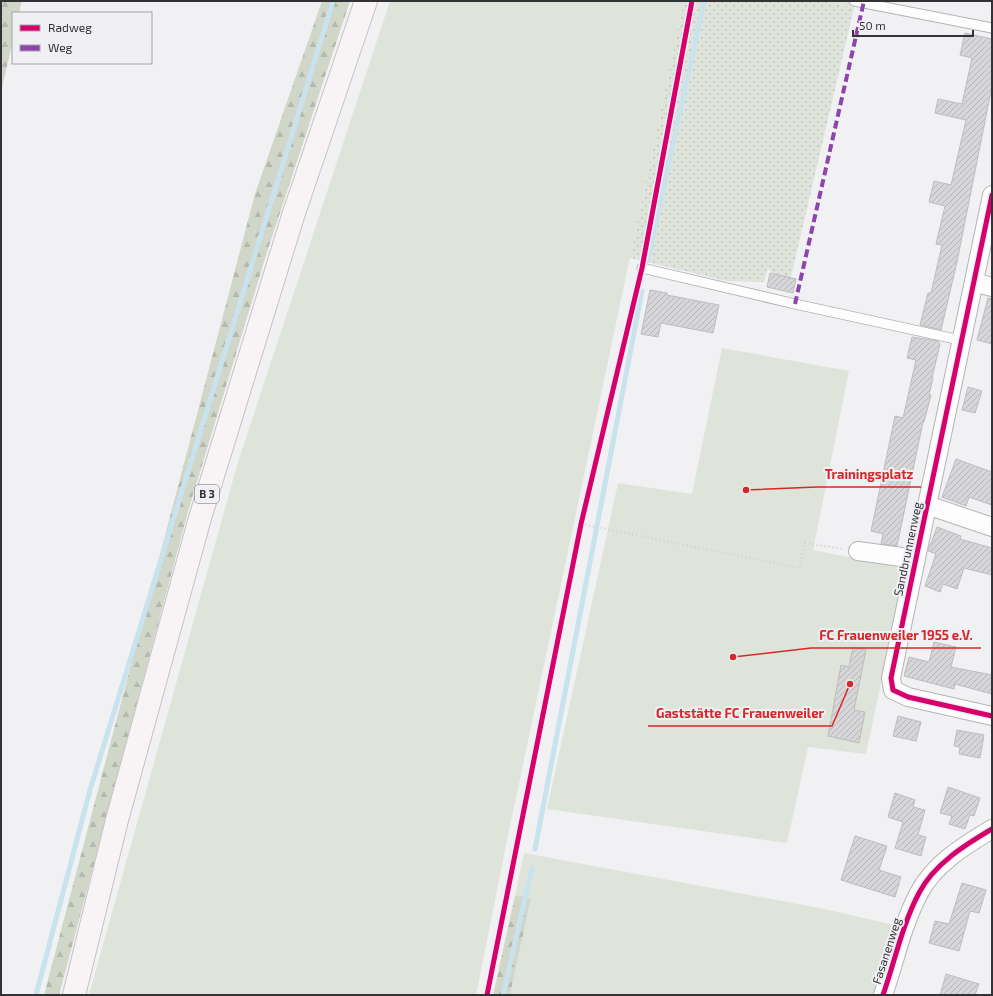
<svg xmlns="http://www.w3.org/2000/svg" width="993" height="996" font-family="'Exo 2',sans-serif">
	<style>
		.grass { fill: #dfe4da }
		.forest { fill: url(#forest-firs) }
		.park { fill: url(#park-dots) }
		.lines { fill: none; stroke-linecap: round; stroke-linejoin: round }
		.stream { stroke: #c8e3ed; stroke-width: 5 }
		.building { fill: url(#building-hatch); stroke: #bdbcbe }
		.service-casing { stroke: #b4b4b6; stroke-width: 11 }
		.minor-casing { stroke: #b4b4b6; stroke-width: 20 }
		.primary-casing { stroke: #c8c2c4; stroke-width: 24 }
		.path { stroke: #d1d1d1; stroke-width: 2.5; stroke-dasharray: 1 3; stroke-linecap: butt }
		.service { stroke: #fdfdfd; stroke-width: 9 }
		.minor { stroke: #fdfdfd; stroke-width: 18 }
		.primary { stroke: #f8f4f5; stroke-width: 22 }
		.quiet { stroke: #8e44ad; stroke-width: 4; stroke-dasharray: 8 4; stroke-linecap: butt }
		.cycleway-casing { stroke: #f0eff4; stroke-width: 8 }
		.cycleway { stroke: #d6006c; stroke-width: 5 }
		.labels { text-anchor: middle; stroke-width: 4; stroke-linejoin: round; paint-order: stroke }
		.shield { fill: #f0eff4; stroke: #6c6b6e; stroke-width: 1 }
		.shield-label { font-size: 11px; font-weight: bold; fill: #333335 }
		.street-label { font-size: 12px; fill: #333335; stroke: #f0eff4 }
		.leader { fill: none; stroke: #d62828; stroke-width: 1.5 }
		.callout-dot { fill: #d62828; stroke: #f0eff4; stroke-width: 1.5 }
		.callout-label { font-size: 13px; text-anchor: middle; font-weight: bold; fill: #d62828; stroke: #f0eff4; stroke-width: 4; stroke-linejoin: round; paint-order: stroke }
	</style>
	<defs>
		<pattern id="forest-firs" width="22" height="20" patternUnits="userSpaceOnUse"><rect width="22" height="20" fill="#d0d7c8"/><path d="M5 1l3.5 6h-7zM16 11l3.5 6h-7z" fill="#b3b9ac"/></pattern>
		<pattern id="park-dots" width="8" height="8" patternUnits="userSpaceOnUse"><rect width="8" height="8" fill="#dfe4da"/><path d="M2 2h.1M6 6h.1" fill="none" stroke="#c0c4bc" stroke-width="1.8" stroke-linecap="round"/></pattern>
		<pattern id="building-hatch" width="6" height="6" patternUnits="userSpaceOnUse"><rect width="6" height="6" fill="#d6d6d8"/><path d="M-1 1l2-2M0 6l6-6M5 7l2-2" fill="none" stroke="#b8b8ba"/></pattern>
	</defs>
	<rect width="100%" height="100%" fill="#f1f0f3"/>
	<path class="grass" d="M390,1h294l-179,849 -29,145h-387l149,-533z
		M825,1h31l-2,7z
		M722,348l127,23 -36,179 92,18 -39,186 -58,-7 -21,96 -240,-34 71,-326 74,11z
		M524,853l301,56 73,17 -25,69h-363l21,-97 -16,-2z"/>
	<path class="forest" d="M1,1h21l-3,12h-6v27l-12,52z
		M322,1h28l-83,251 -78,256 -130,487h-15l211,-801z
		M515,896l16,2 -21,97h-17z"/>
	<path class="park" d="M684,1h141l29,7 -67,286 -19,-26 -4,14 -37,-1 -97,-23z"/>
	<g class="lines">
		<path class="stream" d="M648,260l56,-259
			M535,849l107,-558
			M36,995l54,-205 243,-789
			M503,995l29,-127"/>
	</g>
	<path class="building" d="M965,33l27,6v47l-35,176 -16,68 -21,-5 8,-32h3l11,-48 -6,-1 9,-38 -16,-4 5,-21 17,4 15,-65 -31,-7 3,-14 24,5 10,-46 -12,-3z
		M770,273l26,6 -3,14 -26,-6z
		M650,290l17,3v2l52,10 -6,28 -52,-10 -3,14 -17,-3z
		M988,298l4,1v45l-15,-4z
		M912,337l26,4 2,3 -8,34h1l-4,17h2l-7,27h-1l-26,124 -16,-2 2,-10 -12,-3 24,-115 8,2 13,-58 -9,-2z
		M968,387l14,4 -7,22 -13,-3z
		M956,459l36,13v33l-23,-8 -3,9 -24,-9z
		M937,527l24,9 -1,3 32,9v27l-28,-7 -7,21 -14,-5 -3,8 -15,-6 11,-32 -8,-3z
		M934,642l22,5 -5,20 41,8v19l-37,-10 -1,5 -50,-13 5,-19 20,5z
		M853,647l13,3 -12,60 11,2 -6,31 -31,-7 13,-71 8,2z
		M898,716l23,6 -5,19 -23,-5z
		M957,730l27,5 -4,23 -21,-4 1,-7 -6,-1z
		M948,787l32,11 -6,18 -4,-1 -5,14 -16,-5 3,-8 -12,-3z
		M895,793l20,7 -2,7 12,3 -7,25 8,2 -5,19 -26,-8 8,-26 -15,-5z
		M855,836l32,10 -8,24 22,7 -6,20 -54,-17z
		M962,883l24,7 -7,23 -9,-2 -11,40 -30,-8 6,-22 14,3z
		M946,974l33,10 -4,11h-35z"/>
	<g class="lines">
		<defs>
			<path id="service" d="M854,1l138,27
				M642,268l153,36 165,36"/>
			<path id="minor" d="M992,195l-101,483 2,12 15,7 84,19
				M974,282l18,5
				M927,505l65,22
				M858,551l58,8
				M883,995c12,-34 19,-70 36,-102 15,-29 46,-48 73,-64"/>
			<path id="primary" d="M74,995l43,-175 83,-302 93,-302 73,-215"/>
		</defs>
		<use href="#service" class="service-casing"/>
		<use href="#minor" class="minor-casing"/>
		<use href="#primary" class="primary-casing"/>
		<path class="path" d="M581,524l218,44 6,-25 38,6"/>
		<use href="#service" class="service"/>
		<use href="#minor" class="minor"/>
		<use href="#primary" class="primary"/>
		<path class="quiet" d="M795,304l69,-303"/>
		<defs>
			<path id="cycleway" d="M992,195l-101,483 2,12 15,7 84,19
				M487,995l94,-471 61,-256 50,-267
				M883,995c12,-34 19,-70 36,-102 15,-29 46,-48 73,-64"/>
		</defs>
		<use href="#cycleway" class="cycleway-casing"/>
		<use href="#cycleway" class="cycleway"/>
	</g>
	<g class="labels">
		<rect class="shield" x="195" y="485" width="24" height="18" rx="3"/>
		<g class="shield-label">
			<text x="207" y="498">B 3</text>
		</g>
		<g class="street-label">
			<text transform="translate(908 549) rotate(-78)" y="4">Sandbrunnenweg</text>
			<text transform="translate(887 951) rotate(-72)" y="4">Fasanenweg</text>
		</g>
	</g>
	<path class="leader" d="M746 490L817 487H921M733 657L811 648H981M850 684L832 726H648"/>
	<g class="callout-dot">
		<circle cx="746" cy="490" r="4"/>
		<circle cx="733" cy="657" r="4"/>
		<circle cx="850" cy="684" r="4"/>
	</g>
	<g class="callout-label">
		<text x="869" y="479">Trainingsplatz</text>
		<text x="896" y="640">FC Frauenweiler 1955 e.V.</text>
		<text x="740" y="718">Gaststätte FC Frauenweiler</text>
	</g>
	<rect width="993" height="996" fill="none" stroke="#333335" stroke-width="4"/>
	<rect x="12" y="12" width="140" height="52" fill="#f0eff4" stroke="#a4a4a8"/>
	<rect x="20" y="25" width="20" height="6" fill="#d6006c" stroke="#a4a4a8"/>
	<text x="48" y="32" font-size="12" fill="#333335">Radweg</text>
	<rect x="20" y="45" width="20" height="6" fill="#8e44ad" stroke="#a4a4a8"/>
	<text x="48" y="52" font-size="12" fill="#333335">Weg</text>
	<path d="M853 30v6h120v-6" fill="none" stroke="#333335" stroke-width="2"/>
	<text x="859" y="30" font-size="12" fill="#333335" stroke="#f0eff4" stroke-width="3" paint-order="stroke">50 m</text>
</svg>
